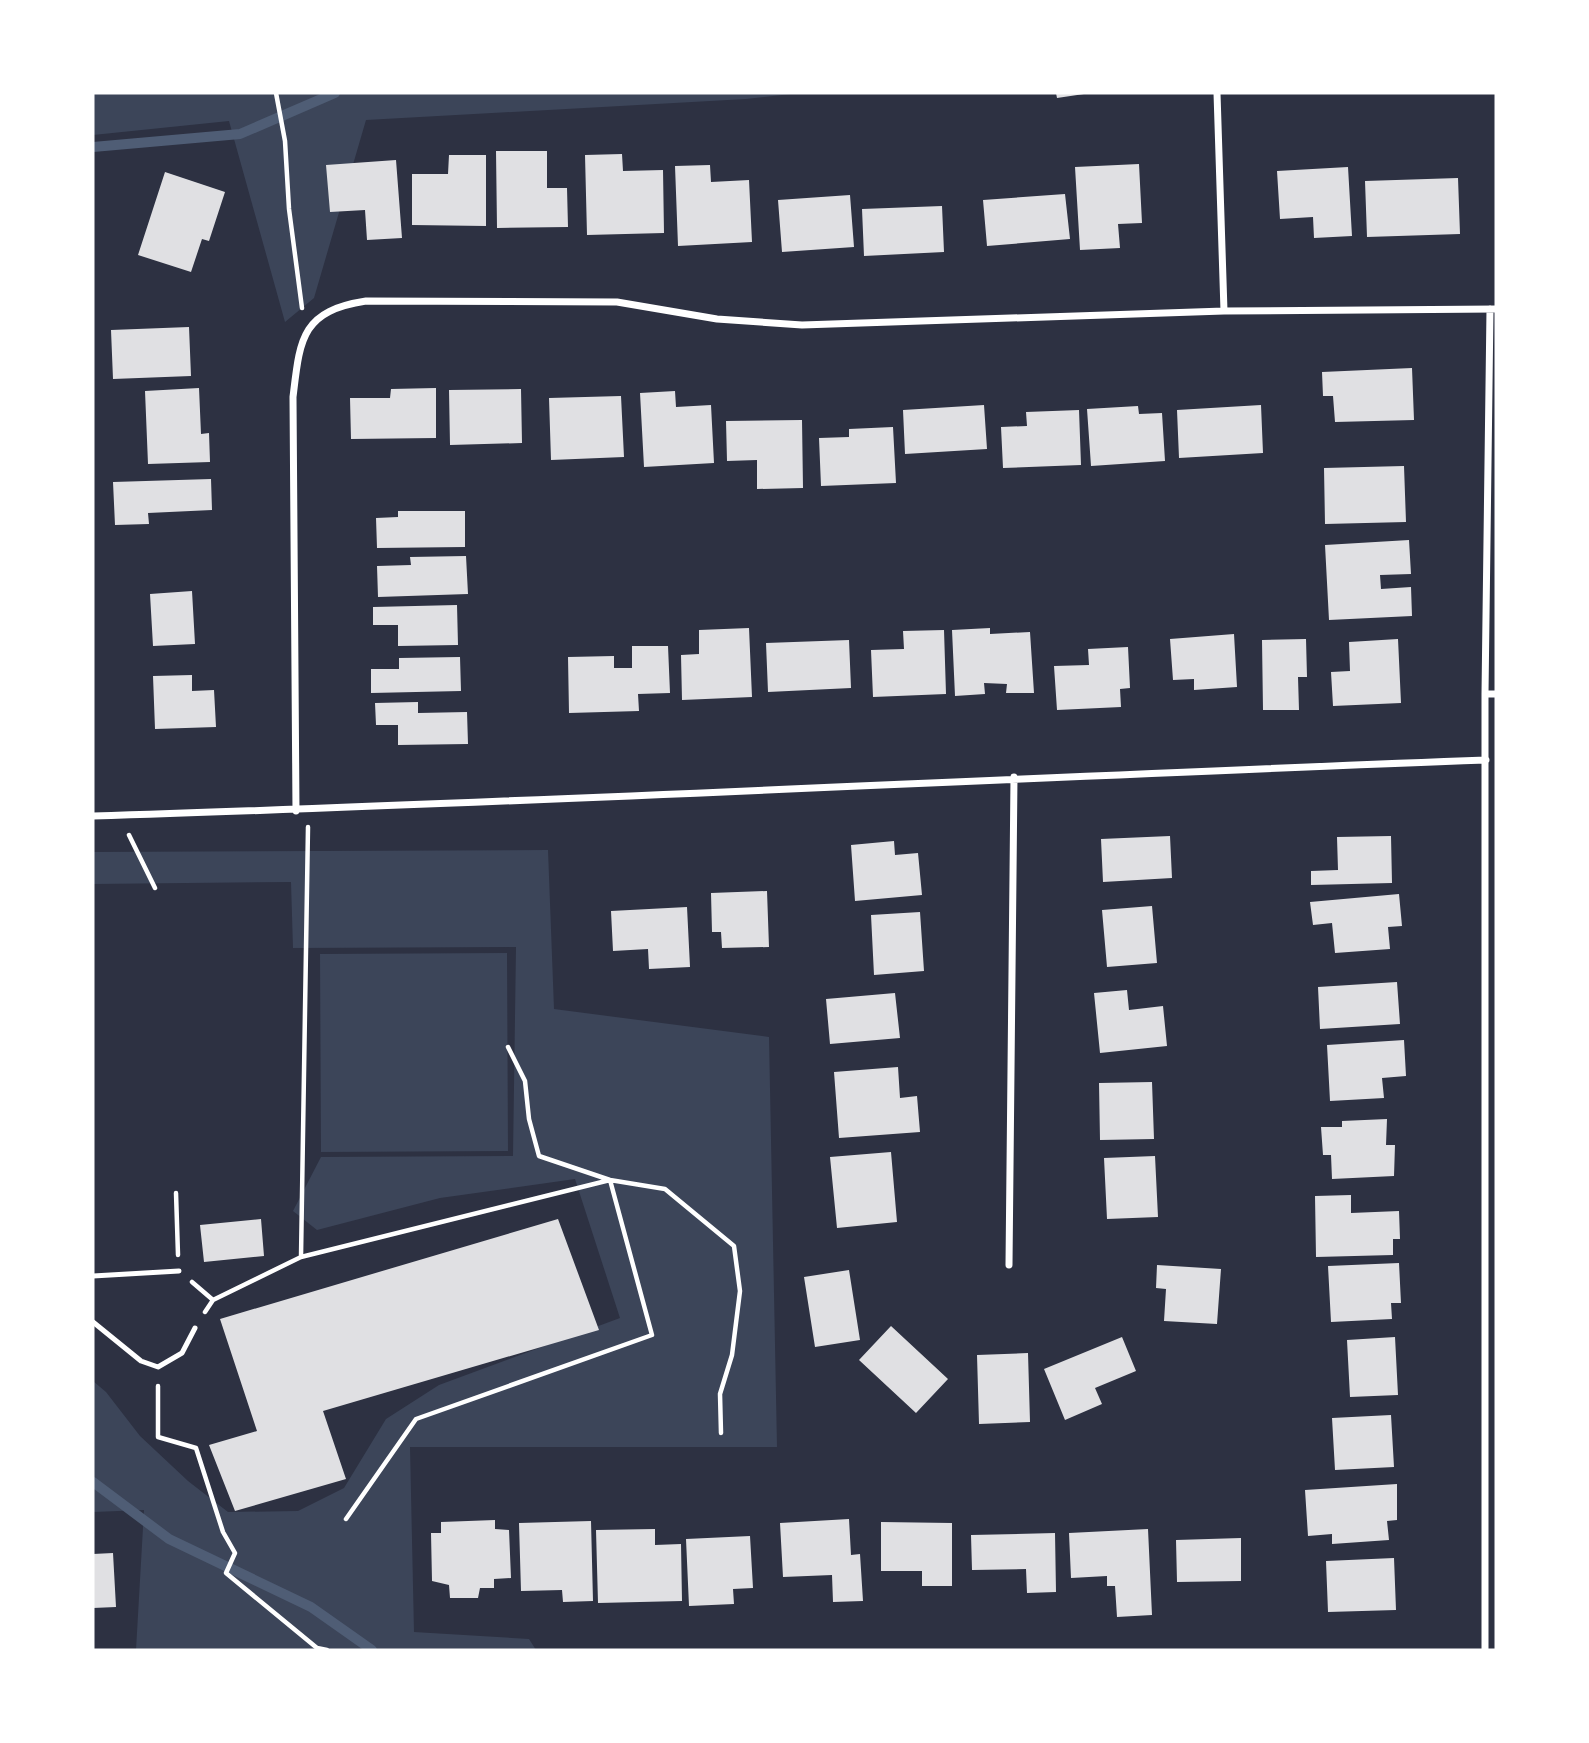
<svg xmlns="http://www.w3.org/2000/svg" width="1589" height="1743" font-family="Raleway,sans-serif">
	<style>
		.green { fill: #3c4559 }
		.lines { fill: none; stroke-linecap: round; stroke-linejoin: round }
		.stream { stroke: #4f5d75; stroke-width: 10 }
		.building { fill: #e0e0e3 }
		.path { stroke: #fff; stroke-width: 4.5 }
		.service { stroke: #fff; stroke-width: 5 }
		.minor { stroke: #fff; stroke-width: 7 }
	</style>
	<rect width="100%" height="100%" fill="#2d3142"/>
	<path class="green" d="M93,93h707l-54,6 -380,21 -52,178 -29,24 -56,-201 -136,14z
		M548,850l6,159 215,28 8,410h-367l4,185 115,7 7,11h-400l8,-140 -51,2v-131l13,11 34,44 48,45 40,31 70,-1 46,-23 42,-69 53,-34 181,-67 -45,-139 -135,19 -123,32 -24,-19 28,-54 192,-1 3,-209 -223,1 -2,-66 -198,2v-32z
		M507,953l1,198 -187,1 -1,-198z"/>
	<g class="lines">
		<path class="stream" d="M93,147l147,-13 95,-41
			M93,1482l76,57 142,68 61,43"/>
	</g>
	<path class="building" d="M1056,93h28v1l-27,4z
		M496,151h51v37h20l1,39 -71,1z
		M622,154l1,17 40,-1 1,63 -77,2 -2,-80z
		M449,155h37v71l-74,-1v-51h36z
		M396,160l6,78 -35,2 -2,-30 -35,2 -4,-47z
		M1139,164l3,59 -24,1 2,24 -40,2 -5,-83z
		M710,165l1,17 38,-2 3,62 -74,4 -3,-80z
		M1348,167l4,69 -38,2 -1,-21 -33,2 -3,-48z
		M165,172l60,20 -16,49 -7,-2 -11,33 -53,-17z
		M1458,178l2,56 -93,3 -2,-56z
		M1065,194l5,45 -83,7 -4,-46z
		M850,195l4,52 -72,5 -4,-52z
		M942,206l2,46 -80,4 -2,-47z
		M189,327l2,49 -78,3 -2,-49z
		M1412,368l2,52 -79,2 -2,-26h-10l-1,-24z
		M199,388l2,46 8,-1 1,29 -62,2 -3,-73z
		M436,388v50l-85,1 -1,-41h40l1,-9z
		M521,389l1,54 -72,2 -1,-55z
		M675,391l1,16 35,-2 3,58 -70,4 -4,-74z
		M621,396l3,61 -73,3 -2,-62z
		M984,405l3,44 -82,5 -2,-44z
		M1261,405l2,48 -84,5 -2,-48z
		M1138,406l1,8 23,-1 3,48 -74,5 -4,-57z
		M1079,410l2,55 -78,3 -2,-41 26,-1 -1,-14z
		M802,420l1,68 -46,1v-29l-30,1 -1,-40z
		M893,427l3,56 -75,3 -2,-48 30,-1v-8z
		M1404,466l2,56 -81,2 -1,-56z
		M211,479l1,31 -64,3 1,11 -34,1 -2,-43z
		M398,511h67v36l-88,1 -1,-30 22,-1z
		M1409,540l2,34 -31,1 1,14 30,-2 1,29 -83,4 -4,-75z
		M466,556l2,38 -90,3 -1,-31 34,-1 -1,-8z
		M192,591l3,53 -42,2 -3,-52z
		M457,605l1,40 -60,1v-21h-25v-18z
		M749,628l3,69 -70,3 -1,-45 18,-1v-24z
		M990,628v6l40,-2 4,61h-28l1,-9 -23,-1 1,11 -30,2 -3,-66z
		M944,630l2,64 -73,3 -2,-47 33,-1 -1,-18z
		M1234,634l3,53 -43,3v-11l-21,1 -3,-41z
		M1306,639l1,38h-9l1,33h-36l-1,-70z
		M1398,639l3,64 -68,3 -2,-34 19,-1 -1,-29z
		M849,640l2,48 -83,4 -2,-49z
		M632,646h36l2,47 -32,1 1,17 -70,2 -1,-56 46,-1v12h18z
		M1128,647l2,41 -10,1 1,18 -64,3 -3,-44 35,-1 -1,-16z
		M460,657l1,34 -90,2v-24h28v-11z
		M192,675v16l22,-1 2,37 -61,2 -2,-53z
		M418,702v11l49,-1 1,32 -70,1v-20h-22l-1,-22z
		M1170,836l2,42 -69,4 -2,-43z
		M1391,836l1,47 -81,2v-14l27,-1 -1,-33z
		M894,841l1,14 23,-2 4,42 -67,6 -4,-56z
		M767,891l2,56 -47,1 -1,-16h-9l-1,-39z
		M1399,894l3,32 -14,1 2,22 -55,4 -3,-30 -19,2 -3,-23z
		M1152,906l5,57 -50,4 -5,-57z
		M687,907l3,60 -41,2 -1,-20 -35,2 -2,-40z
		M920,912l4,59 -50,4 -3,-60z
		M1397,982l3,42 -80,5 -2,-42z
		M1127,990l2,20 34,-4 4,40 -67,7 -6,-60z
		M895,993l5,45 -70,6 -4,-45z
		M1404,1040l2,36 -24,2 2,20 -54,3 -3,-56z
		M898,1067l2,31 17,-2 3,36 -81,6 -5,-66z
		M1152,1082l2,57 -54,1 -1,-57z
		M1387,1119l-1,26h9l-1,31 -62,3 -1,-24h-8l-2,-28h21v-6z
		M891,1152l6,70 -60,6 -7,-71z
		M1155,1156l3,61 -51,2 -3,-61z
		M1351,1195v18l48,-2 1,28h-7v16l-77,2 -1,-61z
		M261,1219l3,37 -60,6 -4,-37z
		M558,1219l41,111 -276,81 23,68 -111,32 -26,-66 48,-14 -37,-112z
		M1399,1263l2,40h-10l1,16 -61,3 -3,-56z
		M1157,1265l64,4 -4,55 -53,-3 2,-32 -10,-1z
		M849,1270l11,70 -45,7 -11,-70z
		M891,1326l57,53 -32,34 -57,-53z
		M1122,1337l14,34 -41,17 7,16 -37,16 -21,-51z
		M1395,1337l3,58 -48,2 -3,-57z
		M1028,1353l2,69 -51,2 -2,-69z
		M1391,1415l3,52 -59,3 -3,-52z
		M1397,1484v36l-10,1 2,19 -57,4v-10l-24,2 -3,-46z
		M849,1519l2,36 9,-1 3,47 -30,1 -1,-27 -49,2 -3,-54z
		M495,1520v9l14,1 2,48 -17,1v9h-14l-2,10h-28l-1,-13 -17,-4 -1,-48h10v-11z
		M591,1521l2,80 -30,1 -1,-12 -41,1 -2,-68z
		M881,1522l71,1v63h-30v-15h-41z
		M655,1529v16l26,-1 1,57 -84,2 -2,-73z
		M1148,1529l4,86 -35,2 -2,-31h-8v-10l-36,2 -2,-45z
		M1055,1533l1,59 -29,1 -1,-24 -54,1 -1,-35z
		M750,1536l3,52 -20,1 1,15 -45,2 -3,-67z
		M1241,1538v43l-64,1 -1,-42z
		M113,1553l3,54 -23,1v-54z
		M1394,1558l2,52 -68,2 -2,-51z"/>
	<g class="lines">
		<path class="path" d="M276,93l9,48 4,68 13,99
			M129,835l26,53
			M508,1047l17,34 4,38 10,37 71,24 55,9 69,57 6,45 -8,64 -12,39 1,39
			M176,1193l2,62
			M301,1257l7,-430
			M192,1282l21,18
			M205,1312l8,-12 88,-43 309,-77 42,155 -236,84 -70,100
			M158,1386v51l38,11 27,84 12,21 -9,20 91,75 10,2"/>
		<path class="service" d="M93,1276l86,-5
			M93,1322l48,39 17,6 24,-14 13,-25"/>
		<path class="minor" d="M1217,93l7,218
			M1485,694h11
			M296,811l-3,-414c7,-58 8,-86 73,-96l251,1 100,17 85,6 422,-14 272,-2
			M93,816c464,-14 929,-39 1393,-56
			M1009,1265l5,-488
			M1485,1650v-956l5,-385"/>
	</g>
	<rect width="1589" height="1743" fill="none" stroke="#ffffff" stroke-width="189"/>
</svg>
